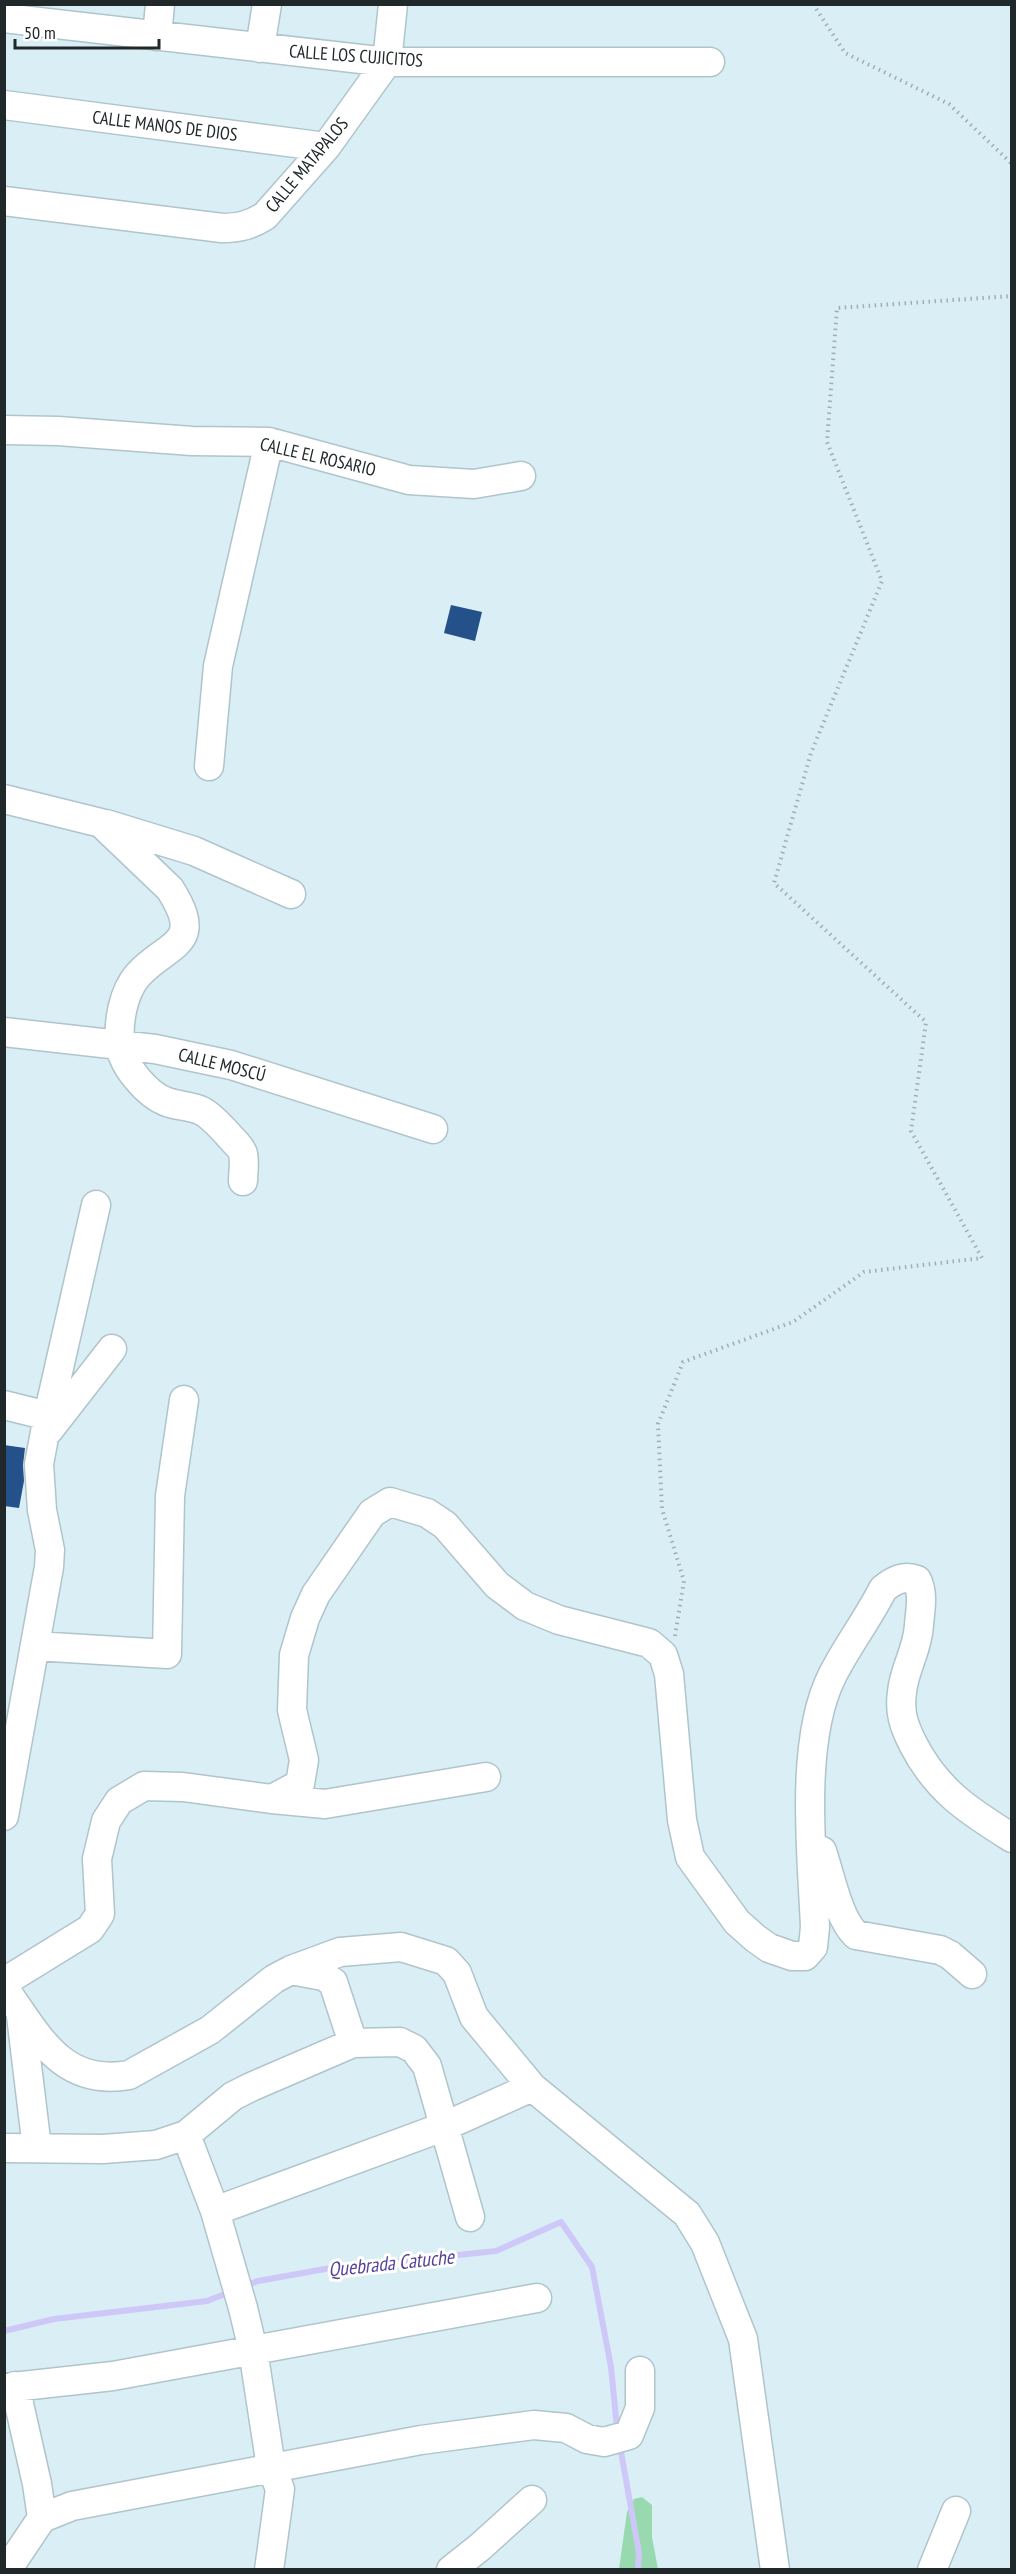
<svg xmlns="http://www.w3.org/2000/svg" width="1016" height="2574" font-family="'PT Sans Narrow',sans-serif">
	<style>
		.green { fill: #99d9b0 }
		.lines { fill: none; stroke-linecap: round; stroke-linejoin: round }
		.stream { stroke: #cdc8f7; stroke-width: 6 }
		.building { fill: #25518b }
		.minor-casing { stroke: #b0c4cb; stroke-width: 31 }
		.path { stroke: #9eaeb5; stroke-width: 4; stroke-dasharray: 1.5 4.5; stroke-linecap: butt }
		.minor { stroke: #fff; stroke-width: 28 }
		.labels { text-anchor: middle; stroke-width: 6; stroke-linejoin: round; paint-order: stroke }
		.street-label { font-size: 18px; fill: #20282a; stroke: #fff }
		.water-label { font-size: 20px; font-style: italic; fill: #56439b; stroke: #fff }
	</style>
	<rect width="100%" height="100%" fill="#daeef6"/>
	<path class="green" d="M642,2497l10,8v32l6,32h-39l8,-57 7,-13z"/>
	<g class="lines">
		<path class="stream" d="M245,2286l13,-5 67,-12 171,-18 65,-29 31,45 19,100 6,61
			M4,2331l50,-12 153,-18 23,-9
			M620,2446l19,107 -1,17"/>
	</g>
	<path class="building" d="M451,605l31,7 -7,29 -31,-8z
		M4,1445l21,3 -2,17 1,16 -5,27 -15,-2z"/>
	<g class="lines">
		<defs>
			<path id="minor" d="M4,18l383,44h323
				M157,36l3,-32
				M260,48l7,-44
				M4,105l322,42
				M4,201l218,27c17,0 29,-3 43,-12l61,-69 61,-85 6,-58
				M4,430l54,1 134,10 77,1 140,38 65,4 47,-8
				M209,766l9,-100 51,-224
				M4,799l97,24 69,66c36,57 -2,53 -32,86 -15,17 -20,47 -18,69 2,21 27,51 47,58 11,4 25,4 35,9 11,6 22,19 30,28 4,4 10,10 11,15 2,8 0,19 0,27
				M106,824l88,27 97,43
				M4,1032l151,17 76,16 202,64
				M4,1405l44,11 -9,48 3,46 8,40 -1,17 -45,249
				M48,1416l48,-211
				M49,1430l63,-81
				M35,1646l132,8 3,-158 14,-96
				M272,1799l53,5 161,-27
				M822,1851c8,23 16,67 34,84l84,15 10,5 22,19
				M291,1970l32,6 10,6 20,61
				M4,1982l86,-53 10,-15 -3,-55 9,-38 13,-20 25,-15 39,1 89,12 28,-15 4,-24 -12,-50 2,-55 11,-37 11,-24 56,-81 18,-11 37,11 18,12 52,60 28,21 34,14 90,23 14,12 6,19 13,146 8,37 47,65 18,16 14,10 23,8h13l8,-9 2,-20c-3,-72 -16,-185 17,-251 15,-30 36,-57 51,-87 11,-9 21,-14 34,-9 7,14 3,31 2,45 -1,24 -15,44 -17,67 -3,21 2,34 11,52 24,47 56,67 99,94
				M4,1988c34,47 57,99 125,87l81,-45 64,-51 17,-9 49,-18 61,-5 45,14 11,12 17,44 58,70 155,127 18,29 38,96 32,231
				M21,2016l16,132
				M186,2135l29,76 28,97 10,42 18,117 9,22 -11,81
				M4,2148l99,1 53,-4 30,-10 47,-39 18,-9 102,-44 47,-1 14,7 13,17 43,151
				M215,2211l228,-84 89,-40
				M15,2386l22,98 5,34
				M4,2388l109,-12 424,-78
				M7,2570l35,-52 30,-12 349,-66 113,-15 32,3 21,11 17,3 25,-7 11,-27v-37
				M451,2570l29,-23 52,-47
				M932,2570l24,-59"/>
		</defs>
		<use href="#minor" class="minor-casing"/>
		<path class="path" d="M813,4l32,49 104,51 63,60
			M675,1636l9,-55 -22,-72 -4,-85 25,-62 110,-40 71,-50 118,-14 -71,-127 15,-109 -152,-139 37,-130 71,-172 -55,-139 10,-134 175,-12"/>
		<use href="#minor" class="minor"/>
	</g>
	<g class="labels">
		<g class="street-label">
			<text transform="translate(356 56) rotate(4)" y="6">CALLE LOS CUJICITOS</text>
			<text transform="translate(165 126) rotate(7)" y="6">CALLE MANOS DE DIOS</text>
			<text transform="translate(307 165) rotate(-50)" y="6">CALLE MATAPALOS</text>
			<text transform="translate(318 457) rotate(13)" y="6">CALLE EL ROSARIO</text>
			<text transform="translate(222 1065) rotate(14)" y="6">CALLE MOSCÚ</text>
		</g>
		<g class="water-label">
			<text transform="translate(391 2263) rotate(-6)" y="7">Quebrada Catuche</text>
		</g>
	</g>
	<rect width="1016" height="2574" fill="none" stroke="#20282a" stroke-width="12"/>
	<path d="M15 39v9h144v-9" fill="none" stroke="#20282a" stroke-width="3"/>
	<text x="24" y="39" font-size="18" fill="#20282a" stroke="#ffffff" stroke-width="4.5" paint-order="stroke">50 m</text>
</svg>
